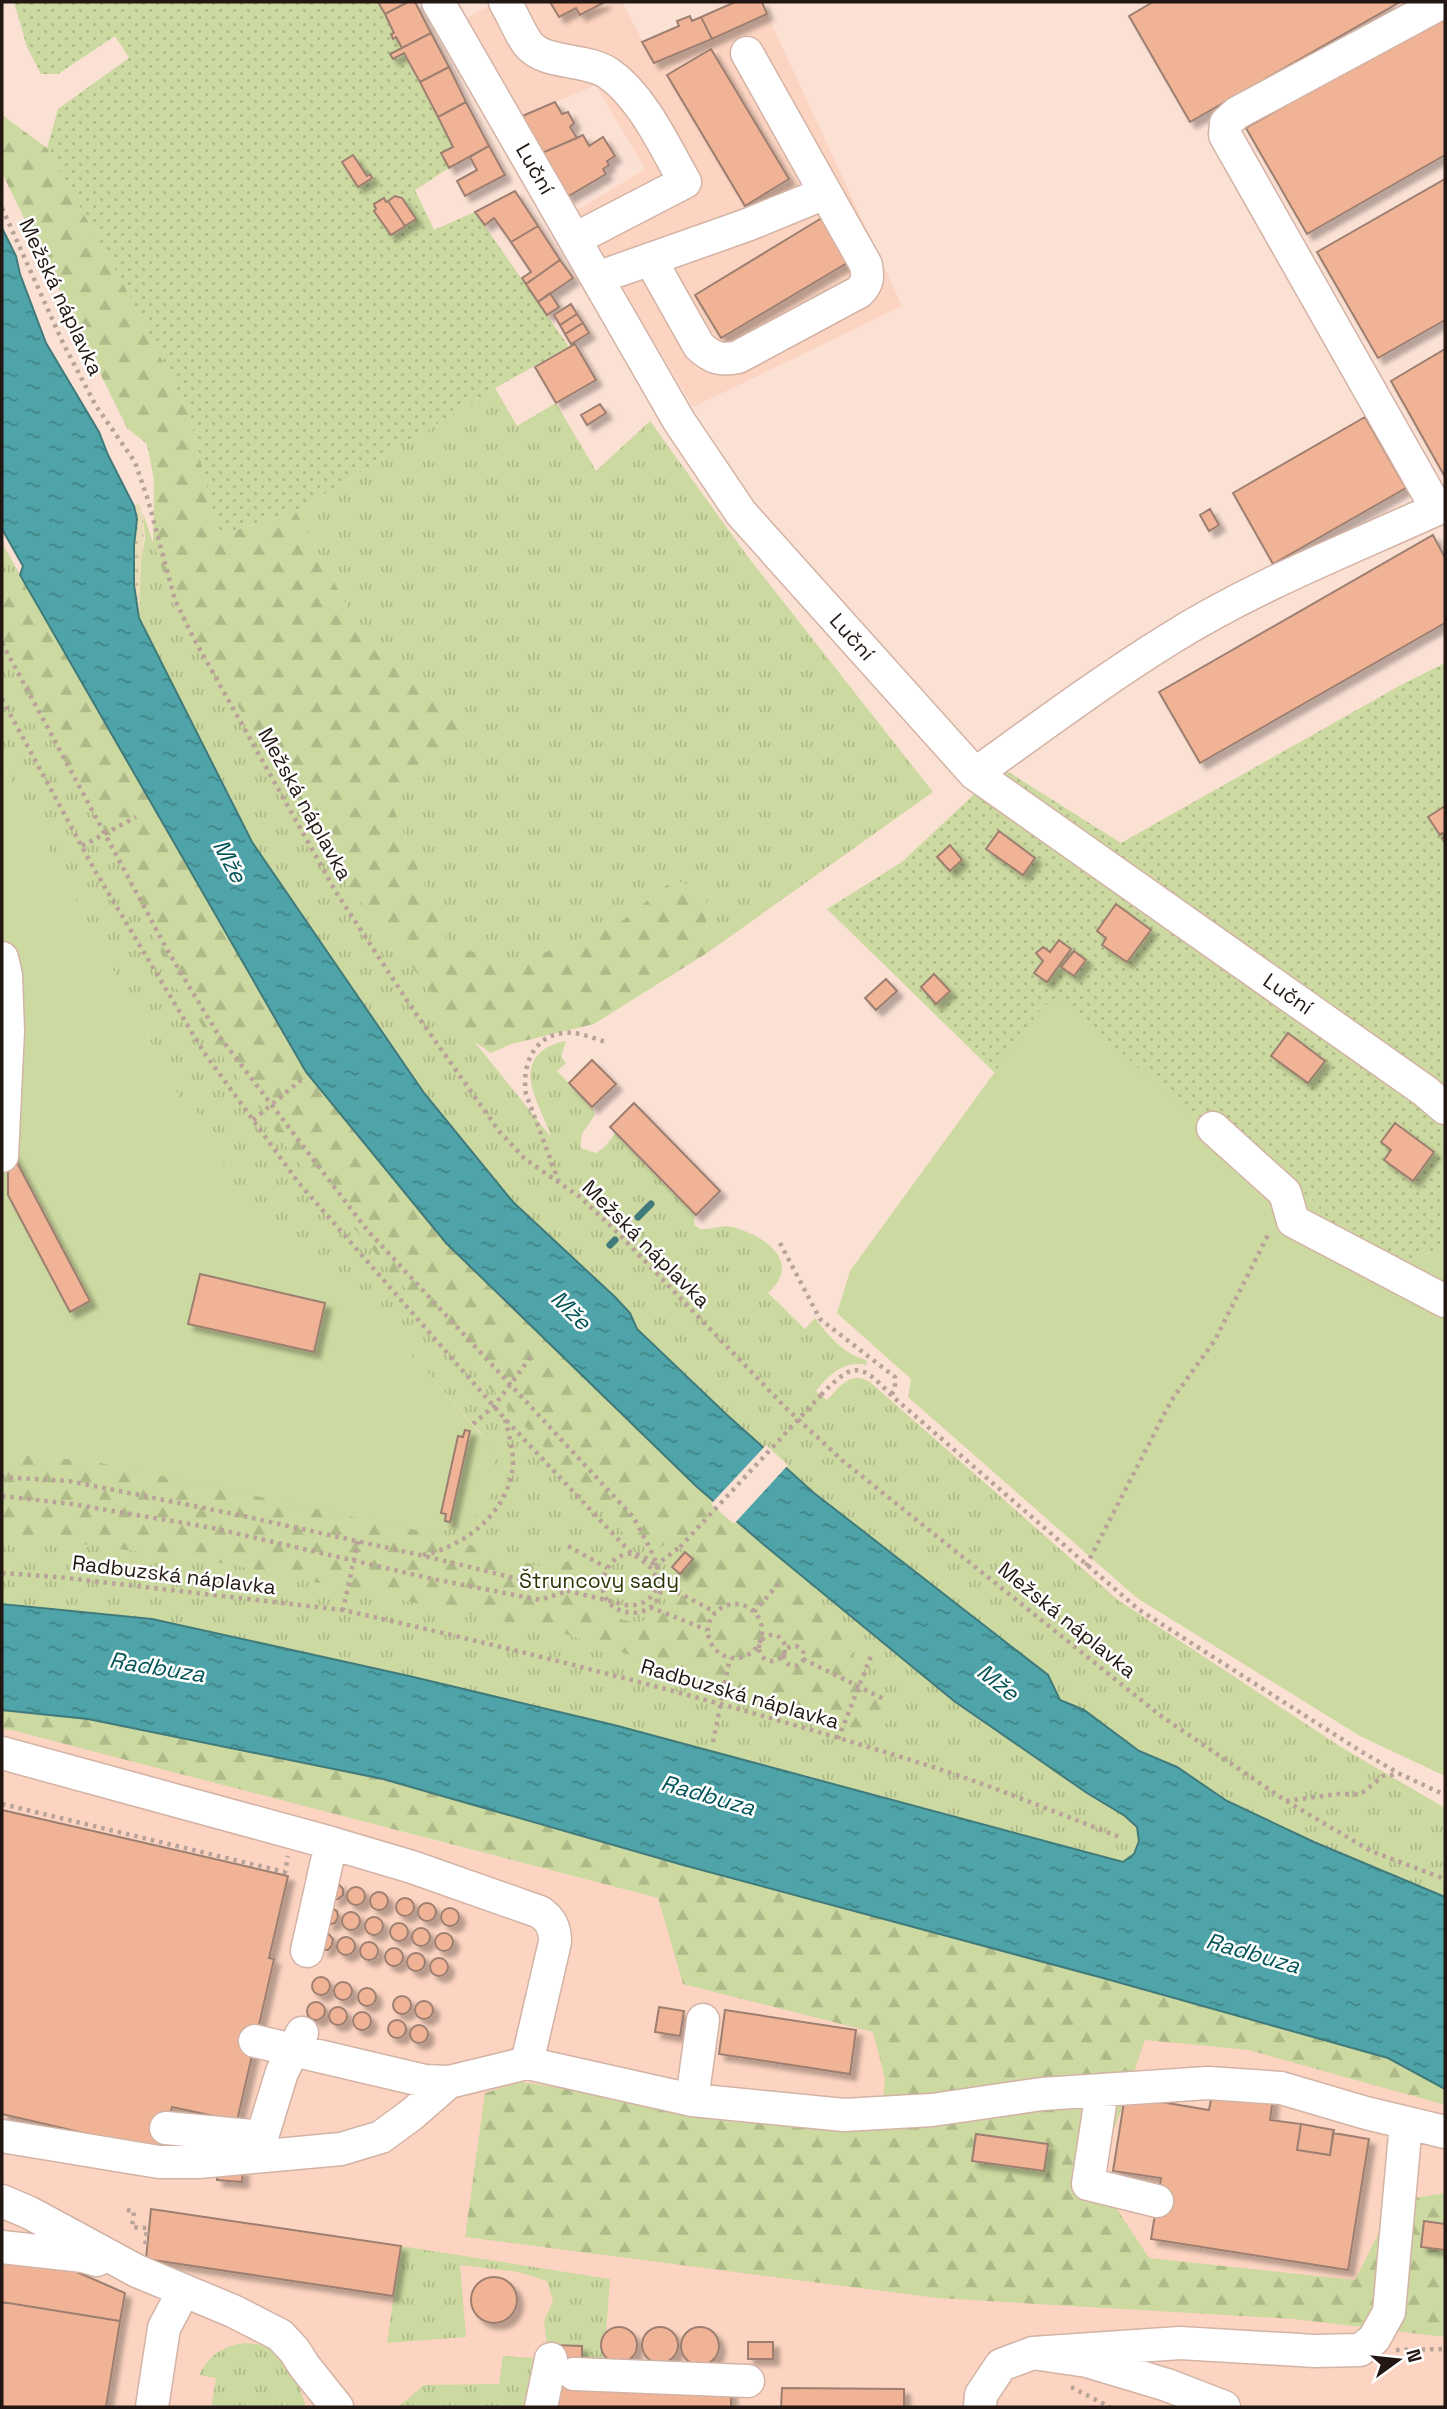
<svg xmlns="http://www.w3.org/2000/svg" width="1447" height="2409" font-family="'Space Grotesk',sans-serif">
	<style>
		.built { fill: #fcd4c1 }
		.grass { fill: url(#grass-tufts) }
		.forest { fill: url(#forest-firs) }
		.sand { fill: url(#sand-dots) }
		.garden { fill: url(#garden-dots) }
		.pitch { fill: #ccd9a0 }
		.water { fill: url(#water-ripples); stroke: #417a7b; stroke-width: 2 }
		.pier { fill: #fbe0d4 }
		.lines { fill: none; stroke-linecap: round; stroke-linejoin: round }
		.stream { stroke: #417a7b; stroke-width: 7 }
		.building { fill: #f1b395; stroke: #9c7f70; stroke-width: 2; filter: url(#shadow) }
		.minor-casing { stroke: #d3b3a5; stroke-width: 35 }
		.path { stroke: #b8a299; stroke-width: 4.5; stroke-dasharray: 3.5 5; stroke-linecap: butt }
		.minor { stroke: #fff; stroke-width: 32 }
		.path-bridge { stroke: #b8a299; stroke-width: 4.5; stroke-dasharray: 3.5 5; stroke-linecap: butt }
		.labels { text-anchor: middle; stroke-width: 5; stroke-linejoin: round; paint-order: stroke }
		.street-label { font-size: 21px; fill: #221712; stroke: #fff }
		.park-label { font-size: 21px; fill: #2d3504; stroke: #fff }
		.water-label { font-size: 23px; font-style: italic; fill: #055558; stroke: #fff }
	</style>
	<defs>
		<pattern id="grass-tufts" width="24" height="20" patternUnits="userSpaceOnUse" patternTransform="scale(1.75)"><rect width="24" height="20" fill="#ccd9a0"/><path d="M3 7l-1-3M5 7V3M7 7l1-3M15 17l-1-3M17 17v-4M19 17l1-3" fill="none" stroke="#afba89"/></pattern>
		<pattern id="forest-firs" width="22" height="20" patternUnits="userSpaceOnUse" patternTransform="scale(1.75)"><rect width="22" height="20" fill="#ccd9a0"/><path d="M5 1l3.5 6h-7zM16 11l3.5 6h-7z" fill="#afba89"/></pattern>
		<pattern id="sand-dots" width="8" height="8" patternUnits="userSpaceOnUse" patternTransform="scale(1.75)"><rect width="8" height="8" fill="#e7ddb8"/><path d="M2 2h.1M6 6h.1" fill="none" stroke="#c6bd9d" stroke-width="1.8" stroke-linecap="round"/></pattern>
		<pattern id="garden-dots" width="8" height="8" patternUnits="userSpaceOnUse" patternTransform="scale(1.75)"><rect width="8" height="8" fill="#ccd9a0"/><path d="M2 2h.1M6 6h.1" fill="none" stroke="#afba89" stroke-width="1.8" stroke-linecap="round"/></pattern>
		<pattern id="water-ripples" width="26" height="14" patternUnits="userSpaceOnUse" patternTransform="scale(1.75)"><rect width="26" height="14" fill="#4ea4a8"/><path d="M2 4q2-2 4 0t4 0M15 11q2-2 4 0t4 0" fill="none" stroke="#408587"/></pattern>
		<filter id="shadow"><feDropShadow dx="6" dy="6" stdDeviation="2" flood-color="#0004"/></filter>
	</defs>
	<rect width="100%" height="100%" fill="#fbe0d4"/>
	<path class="built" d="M496,2h54l9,15 17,-9 4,7 25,-13h17l32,61 113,-49 135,292 -209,101 -117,-196 69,-42 -49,-84 -76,32 -55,-98z
		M2,1729l9,1 173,44 230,61 992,255 39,12v305h-1443z"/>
	<path class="grass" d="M495,388l22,38 39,-23 40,68 54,-50 98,136 185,235 -226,161 -1,-58 -32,-16 -56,45 -101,39 -68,-17 -58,-144 75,-74 -100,-87 -70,-129z
		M143,513l30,88 175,284 203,252c-6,-24 -36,-63 -10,-85 6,-6 17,-10 25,-11l-5,16 5,6 -9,8 35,36 3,8 -13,19 -2,14 16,5 10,-7 9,-13 80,83 -1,9 6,4c10,1 23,-5 32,-2 33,8 71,36 36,66l37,36 10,-11c13,18 29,36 51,42l1,5c-22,-5 -38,9 -51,26l11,9c13,-13 23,-30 43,-18l248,218 223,147 104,61v89l-131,-55 -87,-41 -50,-34 -38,-16 -55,-41 -24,-10 -13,-25 -233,-182 -88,-79 -89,-85 -7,-16 -15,-16 -102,-95 -89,-109 -172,-251 -113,-224 2,-57 4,-23z
		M2,543l304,529 457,472 191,157 133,92 38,23 12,11 2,14 -5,13 -11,8 -509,-137 -205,-49 -256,-57 -151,-15v-151l479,57 10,-16 4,-13 -13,-46 -54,-62 -74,-75 -105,-85 -57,-110 -8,3 -89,-171 -93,-171z
		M401,2246l209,33 -4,53 -5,12 3,12 5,5 -27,-1 -1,-14 -34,-1 -3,-24 9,-20 -6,-20 -29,-9 -58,-7 6,72 -79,6z
		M246,2343c9,1 19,1 27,6 15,8 29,42 33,58h-95l5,-29 -17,-3c10,-20 25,-30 47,-32z
		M503,2356l45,3 -12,48h-138l26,-22 75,-1z"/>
	<path class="forest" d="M2,115l45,33 79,141 63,124 30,122 77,-23 70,129 100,87 -75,74 58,144 68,17 101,-39 56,-45 32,16 1,58 -113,71 -83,20 -20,9 -25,-17 -118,-151 -175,-284 -20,-58 1,-63 -7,-36 -20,-16 -125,-255z
		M20,575l286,497 140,171 250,243 113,97 75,126 3,13 -13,9h-15l-293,-97 -338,-70 -226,-31v-80l90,8 339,72 107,33 38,-6 15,9 1,13 -5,7 1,17c15,7 32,15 48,16 22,1 48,-45 57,-62l-20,-19 -15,7 -8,-5 -21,-4 -145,-157 -191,-226 -117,-168 -54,-127 -120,-209v-70l10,17z
		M2,1710l86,9 295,60 300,86 420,113 285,80 57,31v16l-196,-55 -104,-10 -48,139 52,79 206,22 40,-79 50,-8v144l-151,-18 -357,-21 -472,-61 20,-144 36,-11 340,48 20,-12 4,-39 -12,-47 -190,-48 -25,-86 -647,-168 -9,-1z"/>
	<path class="sand" d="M139,503c8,21 4,38 2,60 -2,18 -1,36 -2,55 -4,-23 -6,-44 -5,-68 0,-15 4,-29 0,-44z"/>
	<path class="garden" d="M14,2h364l16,31 -3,2 2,4 3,-2 57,110 -11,6 7,15 -34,22 19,40 41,-18 94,135 -74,41 -199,124 -77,23 -30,-122 -63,-124 -79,-141 11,-39 71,-51 -14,-22 -57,38h-17l-14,-27z
		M1445,663v584l-41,15 -84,-42 -114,-92 -163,-121 -48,66 -168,-164 75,-47 100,-94 119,75 280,-158z"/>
	<path class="pitch" d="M2,764l93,171 89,171 8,-4 57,111 105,85 74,75 60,70 7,22v16l-4,13 -10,16 -11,11 -13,7 -26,5 -339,-72 -90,-8z
		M1060,998l145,129 7,-7 107,85 2,15 83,42 41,-15v529l-85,-40 -223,-138 -229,-201 3,-18 -74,-66 13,-42 193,-265z"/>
	<path class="water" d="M2,228l14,28 4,18 26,69 53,89 9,23 26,51 3,13 -3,27v39l5,33 113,224 172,251 89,109 102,95 15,16 7,16 89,85 88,79 234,182 12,25 24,10 55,41 38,16 50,34 87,41 131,55v192l-57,-31 -285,-80 -420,-113 -300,-86 -295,-60 -86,-9v-106l150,15 257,57 205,49 509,137 11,-8 5,-13 -2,-14 -12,-11 -38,-23 -133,-92 -191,-157 -67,-58 -250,-243 -140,-171 -286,-497 3,-9 -21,-37z"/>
	<path class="pier" d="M766,1445l22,20 -54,59 -23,-20z"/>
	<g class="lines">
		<path class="stream" d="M638,1217l13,-13
			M610,1245l5,-5"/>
	</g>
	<path class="building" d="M378,2h30l-23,12z
		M408,2h7l16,31 -29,15 -6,-11 -3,2 -2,-5 3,-1 -9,-19z
		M550,2h55l-25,13 -4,-7 -17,9z
		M735,2h27l5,12 -55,25 -11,-22z
		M1153,2h247l-210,120 -61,-106z
		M1445,14v141l-138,79 -61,-106z
		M690,16l2,5 9,-4 11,22 -58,24 -12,-21 37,-16 -2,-5z
		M431,33l18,34 -29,15 -16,-29 -11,6 -3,-5z
		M711,49l78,130 -44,27 -78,-131z
		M449,67l17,35 -28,15 -18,-35z
		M466,102l23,44 -40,22 -8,-15 12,-6 -15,-30z
		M555,102l7,12 6,-2 6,11 -4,4 7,11 -35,15 -22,-36z
		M583,135l6,11 14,-9 12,19 -8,5 2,4 -6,4 3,5 -39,23 -25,-44z
		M489,146l16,29 -40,21 -8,-15 20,-11 -7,-13z
		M353,155l14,21 3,-2 2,4 -14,9 -16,-25z
		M1445,179v141l-67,38 -61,-106z
		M515,191l23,35 -27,16 -17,-24 -9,7 -10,-13z
		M395,196l7,2 14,21 -11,7 -17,-25z
		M384,198l2,4 2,-1 17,25 -14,9 -17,-24 2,-2 -2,-5z
		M825,216l27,44 -131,78 -26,-43z
		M538,226l22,34 -34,24 -4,-6 9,-6 -20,-30z
		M560,260l13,18 -35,24 -12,-18z
		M550,293l9,14 -12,8 -9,-13z
		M571,304l6,10 -17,11 -6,-10z
		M577,314l6,9 -18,11 -5,-9z
		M583,323l6,10 -18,11 -6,-10z
		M575,344l21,36 -40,23 -21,-36z
		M1445,349v128l-54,-96z
		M600,404l6,9 -19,12 -6,-10z
		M1365,417l41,71 -133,76 -40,-71z
		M1210,509l9,16 -10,6 -9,-16z
		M1433,535l12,23v65l-245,140 -41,-71z
		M1445,806v37l-3,-5 3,-2 -3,-3 -2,2 -12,-18z
		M999,831l36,27 -12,17 -37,-26z
		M950,845l12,15 -12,11 -13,-14z
		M1116,904l35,26 -24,32 -25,-17 4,-7 -9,-7z
		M1059,940l12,9 -24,33 -13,-9 9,-12 -7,-8 7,-6 7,5z
		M1074,951l12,9 -12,16 -13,-9z
		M934,974l16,17 -14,13 -15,-17z
		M886,979l11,12 -21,19 -11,-12z
		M1288,1033l37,28 -17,22 -37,-27z
		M592,1060l24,24 -24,23 -23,-24z
		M634,1103l86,88 -24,24 -86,-88z
		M1395,1123l39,29 -21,29 -29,-21 7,-10 -10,-8z
		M12,1153l78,148 -20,11 -62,-117v-40z
		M200,1274l125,29 -11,49 -126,-28z
		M465,1430l5,1 -20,91 -5,-1 1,-7 -5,-1 17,-77 5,1z
		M685,1552l8,7 -13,15 -8,-7z
		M2,1810l286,66 -19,82 5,1 -37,162 -65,-14 -11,44 -159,-37z
		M337,1882l6,7v6l-5,4 -6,1z
		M347 1896a9 9 0 1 1 18 0a9 9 0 1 1-18 0Z
		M370 1901a9 9 0 1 1 18 0a9 9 0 1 1-18 0Z
		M396 1907a9 9 0 1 1 18 0a9 9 0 1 1-18 0Z
		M418 1912a9 9 0 1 1 18 0a9 9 0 1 1-18 0Z
		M329,1907l8,4 1,6 -3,6 -8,2z
		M441 1917a9 9 0 1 1 18 0a9 9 0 1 1-18 0Z
		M342 1921a9 9 0 1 1 18 0a9 9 0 1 1-18 0Z
		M365 1926a9 9 0 1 1 18 0a9 9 0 1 1-18 0Z
		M390 1932a9 9 0 1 1 18 0a9 9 0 1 1-18 0Z
		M412 1937a9 9 0 1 1 18 0a9 9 0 1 1-18 0Z
		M327,1932l6,7 -1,6 -4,5h-6z
		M435 1942a9 9 0 1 1 18 0a9 9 0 1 1-18 0Z
		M337 1946a9 9 0 1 1 18 0a9 9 0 1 1-18 0Z
		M360 1951a9 9 0 1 1 18 0a9 9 0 1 1-18 0Z
		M385 1957a9 9 0 1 1 18 0a9 9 0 1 1-18 0Z
		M407 1962a9 9 0 1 1 18 0a9 9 0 1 1-18 0Z
		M430 1967a9 9 0 1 1 18 0a9 9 0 1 1-18 0Z
		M312 1986a9 9 0 1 1 18 0a9 9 0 1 1-18 0Z
		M334 1991a9 9 0 1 1 18 0a9 9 0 1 1-18 0Z
		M358 1997a9 9 0 1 1 18 0a9 9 0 1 1-18 0Z
		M393 2005a9 9 0 1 1 18 0a9 9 0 1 1-18 0Z
		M415 2010a9 9 0 1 1 18 0a9 9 0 1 1-18 0Z
		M307 2011a9 9 0 1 1 18 0a9 9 0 1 1-18 0Z
		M329 2016a9 9 0 1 1 18 0a9 9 0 1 1-18 0Z
		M659,2007l25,4 -4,25 -25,-4z
		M725,2010l131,20 -6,44 -131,-20z
		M353 2021a9 9 0 1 1 18 0a9 9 0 1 1-18 0Z
		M388 2029a9 9 0 1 1 18 0a9 9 0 1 1-18 0Z
		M410 2034a9 9 0 1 1 18 0a9 9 0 1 1-18 0Z
		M1213,2089l60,9 -3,22 31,4 -4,26 33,5 3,-22 36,6 -21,131 -197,-31 10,-61 -48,-7 12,-75 84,14z
		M1301,2124l33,6 -4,25 -33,-5z
		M976,2134l72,10 -4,27 -72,-10z
		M218,2167l25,3 -1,12 -25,-2z
		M151,2209l250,37 -8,50 -247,-37z
		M1424,2221l21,3v26l-24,-3z
		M2,2262l68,7 55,24 -5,28 -118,-19z
		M471 2300a23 23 0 1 1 46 0a23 23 0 1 1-46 0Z
		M2,2302l118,19 -14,86h-104z
		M642 2345a18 18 0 1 1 36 0a18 18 0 1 1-36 0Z
		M601 2345a18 18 0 1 1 36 0a18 18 0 1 1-36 0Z
		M681 2346a19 19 0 1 1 38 0a19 19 0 1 1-38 0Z
		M748,2342h25v17h-25z
		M555,2345l27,1v14l-27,-1z
		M554,2385l177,2v20h-177z
		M782,2388l122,1v18h-123z"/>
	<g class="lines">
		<defs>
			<path id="minor" d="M438,2l241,419 62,92 234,261 450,317 20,17
				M505,2c8,13 14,30 23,42 16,21 58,14 80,29 34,23 57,74 77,109l-110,57
				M650,259l49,87c13,12 22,15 39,11l121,-65c9,-9 9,-14 7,-27l-119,-212
				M597,278l150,-53 78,-32
				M975,774c64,-46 127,-93 193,-134 84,-53 179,-90 269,-131l-212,-374 1,-12 11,-10 206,-111
				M2,958l4,17 2,56 -6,125
				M1213,1128l72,65 8,28 152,80
				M2,1753l329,90 -24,108
				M255,2041l170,40 24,1 78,-19 28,-121c0,-14 -4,-22 -15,-30l-128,-45 -81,-24
				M527,2063l165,37 11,-80
				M1102,2091l-14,93 69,17
				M692,2100l152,15 88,-5 110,-16 166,-11 73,5 85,25 79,19
				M166,2128l96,9 20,-65 20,-39
				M2,2136l157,26h40l142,-13 40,-12 30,-22 38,-33
				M2,2201l28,12 107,58 96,40 47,24 14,15 11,17 32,40
				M2,2247l81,9 14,4
				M1033,2353l147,-10 135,8 45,-1 14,-11 15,-27 17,-189
				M574,2374l174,7
				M152,2407l12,-79 19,-36
				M541,2407l10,-48
				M980,2407l1,-12 20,-30 32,-12 54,8 80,24 57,22"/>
		</defs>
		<use href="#minor" class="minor-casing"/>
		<path class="path" d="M2,208l61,135 33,63 39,56 13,38 27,100 18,37 143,255 78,119 85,120 26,28 55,38 36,34 170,177 57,53 318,255 125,85 85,50 74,28
			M2,643l167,310 50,83 149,195 266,287c11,23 43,68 17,89 -7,5 -17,7 -26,5 -48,-13 -10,-87 31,-46
			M2,699l92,170 109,182 95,131 206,236 127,135c7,5 17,10 22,18 12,19 -7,37 -27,34l-206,-50 -186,-41 -165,-33 -67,-4
			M82,846l54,-29
			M253,1120l48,-40
			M559,1182l-33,-88c-5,-31 10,-64 47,-61 11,1 23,6 33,9
			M780,1243l40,76 75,58v12l-4,6
			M821,1395c32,-33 39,-33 70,0l247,214 224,143 38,22 45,21
			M473,1424l21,-18 39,-52
			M2,1496l70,8 141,24 220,51 107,21 27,-9
			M358,1541l-15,69c200,45 398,96 593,158 62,20 123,46 184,69
			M568,1546l39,22
			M423,1555c44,-9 89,-46 90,-94 0,-14 -5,-29 -8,-42
			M655,1566l25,-19
			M1086,1566l85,-165 44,-61 54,-107
			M2,1573l56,4 285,33
			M662,1584l53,28
			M708 1631a27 27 0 1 1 54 0a27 27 0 1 1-54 0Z
			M650,1607l57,23
			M754,1612l25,-29
			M759 1648a13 13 0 1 1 26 0a13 13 0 1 1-26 0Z
			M784 1656a10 10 0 1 1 20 0a10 10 0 1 1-20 0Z
			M803,1659l83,41
			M838,1739l33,-83
			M713,1742l17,-84
			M1286,1801l51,-7h19l7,-2 20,-16 16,-2
			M2,1804l283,68 3,-16
			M127,2210l7,1 -2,16 15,1 -2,20
			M1396,2350l49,-1
			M1071,2387l39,20"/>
		<use href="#minor" class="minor"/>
		<path class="path-bridge" d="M680,1547l141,-152"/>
	</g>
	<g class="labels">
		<g class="street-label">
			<text transform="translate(535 169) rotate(60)" y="7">Luční</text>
			<text transform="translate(61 297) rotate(65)" y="7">Mežská náplavka</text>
			<text transform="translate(852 637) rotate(48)" y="7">Luční</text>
			<text transform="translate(305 804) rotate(61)" y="7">Mežská náplavka</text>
			<text transform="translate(1288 994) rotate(35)" y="7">Luční</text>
			<text transform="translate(646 1244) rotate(45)" y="7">Mežská náplavka</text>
			<text transform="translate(174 1575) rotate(7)" y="7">Radbuzská náplavka</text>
			<text transform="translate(1067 1620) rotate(39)" y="7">Mežská náplavka</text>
			<text transform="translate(740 1694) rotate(16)" y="7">Radbuzská náplavka</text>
		</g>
		<g class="park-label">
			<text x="599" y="1588">Štruncovy sady</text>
		</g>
		<g class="water-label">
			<text transform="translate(230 861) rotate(62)" y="8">Mže</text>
			<text transform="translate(571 1310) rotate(44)" y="8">Mže</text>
			<text transform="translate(157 1667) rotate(9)" y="8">Radbuza</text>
			<text transform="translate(998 1682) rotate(38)" y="8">Mže</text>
			<text transform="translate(708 1795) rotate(16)" y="8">Radbuza</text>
			<text transform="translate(1253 1953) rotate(16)" y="8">Radbuza</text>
		</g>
	</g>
	<rect width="1447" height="2409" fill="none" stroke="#221712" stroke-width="7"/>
	<g transform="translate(1398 2360) rotate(75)" stroke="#ffffff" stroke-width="5" paint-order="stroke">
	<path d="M0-5L12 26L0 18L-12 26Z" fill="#221712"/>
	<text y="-10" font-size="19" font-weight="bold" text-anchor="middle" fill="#221712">N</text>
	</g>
</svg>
